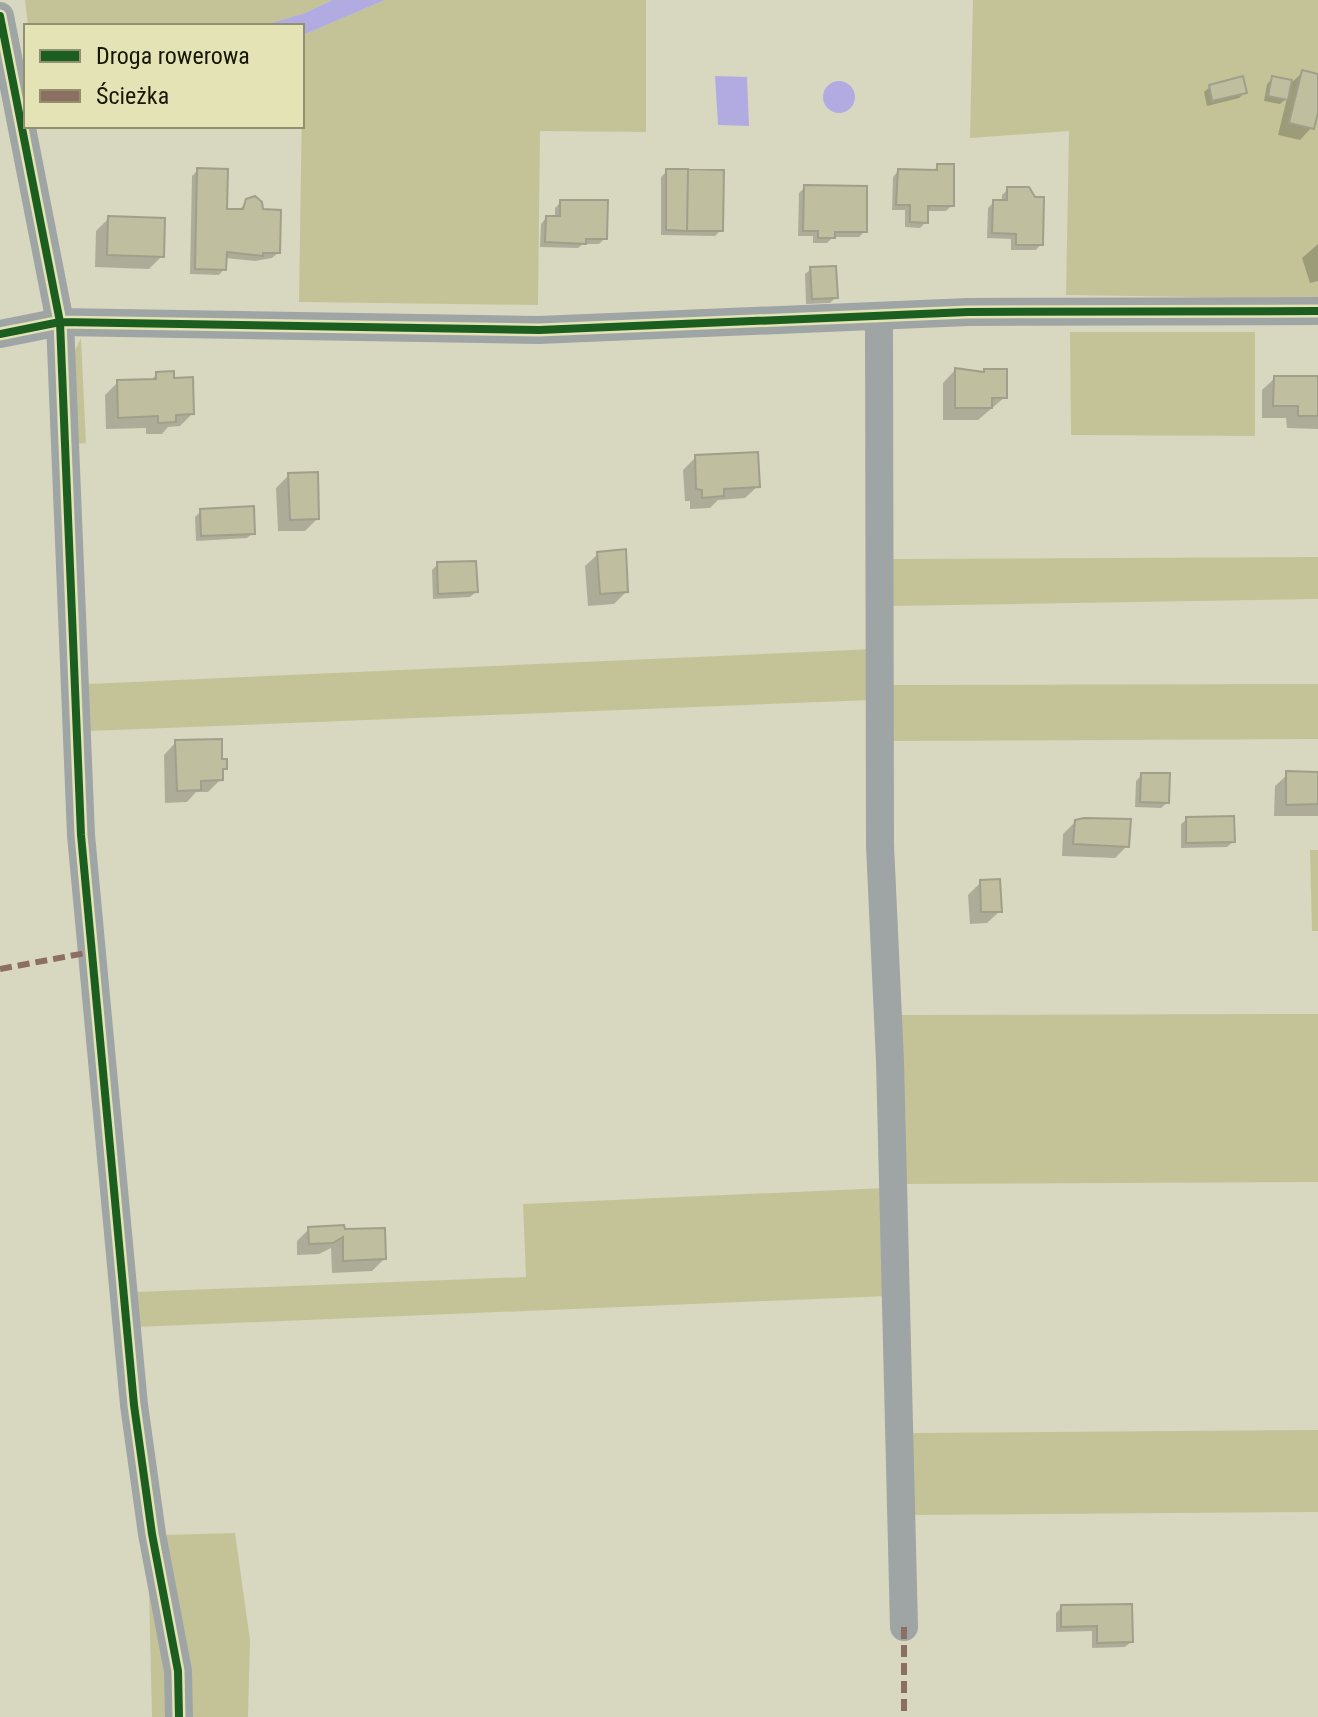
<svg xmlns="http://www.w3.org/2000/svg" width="1318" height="1717" font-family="'Roboto Condensed',sans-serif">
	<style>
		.green { fill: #c4c398 }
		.water { fill: #b2abe2 }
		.shadow { fill: #0003 }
		.building { fill: #bfbe9e; stroke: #9f9f8c; stroke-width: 2 }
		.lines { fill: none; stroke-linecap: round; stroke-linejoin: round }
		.minor { stroke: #9fa5a4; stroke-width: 28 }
		.quiet { stroke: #8d6e63; stroke-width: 6; stroke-dasharray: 12 6; stroke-linecap: butt }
		.cycleway-casing { stroke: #e3e3b5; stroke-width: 13 }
		.cycleway { stroke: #1b5e20; stroke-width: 8 }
	</style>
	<rect width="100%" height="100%" fill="#d8d8c0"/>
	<path class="green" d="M25,0h307l-27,13 -44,13h-233z
		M385,0h261v132l-106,-1 -2,174 -239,-3 4,-267z
		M973,0h345v299l-252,-4 3,-164 -99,7z
		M1070,332h185v104l-184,-1z
		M81,338l5,105 -15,1 -2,-81z
		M1318,557v42l-427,7v-47z
		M874,649l-2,51 -783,31 -1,-47z
		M1318,684v55l-428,2 -1,-56z
		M1310,850h8v81h-6z
		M1318,1014v168l-414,2 -6,-169z
		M885,1188l3,108 -751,31 -2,-35 391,-15 -3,-73z
		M1318,1430v82l-408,3 -4,-82z
		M235,1533l15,107 -2,77h-63l-20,-182z
		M148,1548l19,83 1,86h-16z"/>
	<path class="water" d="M332,0h53l-82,35 -1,-9h-41l44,-13z
		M715,76l32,1 2,49 -31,-1z
		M823 97a16 16 0 1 1 32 0a16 16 0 1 1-32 0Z"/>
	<path class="shadow" d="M1303,72l15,4v29l-6,22 -12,13 -22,-5 9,-37 -7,6 -16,-3 3,-17 6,-6 15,8z
		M1210,87l35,5 -6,6 -32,8 -3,-14z
		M938,166l14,39 -6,6h-20v11l-6,6 -15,-1v-17h-13l1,-33 5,-6 34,1z
		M198,170l27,41h13l7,-7 33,49 -6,5 -17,3 -30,-3 -1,11 -5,6 -29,-1 2,-98z
		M667,171l54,59 -6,6 -54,-1v-58z
		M805,187l60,44 -6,6h-26l-6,6h-14v-7h-15l1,-43z
		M1008,189l33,55 -5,6h-25v-11l-24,-1 1,-30 6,-6h8v-7z
		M561,202l44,36 -6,6h-16l-5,4 -38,-1 1,-23 5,-6h9v-10z
		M109,218l53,38 -13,13 -54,-2 1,-36z
		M1318,244v37l-8,2 -8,-25z
		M811,269l25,28 -6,6 -24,1 -1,-30z
		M955,370l26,4 4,-3 20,26 -27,23h-35v-37z
		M157,374l15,6 20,34 -12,12 -12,1 -6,7h-16v-6l-40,1 -1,-34 13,-13 32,-1z
		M1275,378h43v51l-31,-1 -1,-10h-24v-28z
		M696,457l62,29 -13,12 -27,2 -8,8 -20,1v-8h-5l-2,-31z
		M289,475l28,44 -12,12h-27l-2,-43z
		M201,511l52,22 -6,5 -51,3 -1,-24z
		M598,554l28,38 -12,12 -26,2 -3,-40z
		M438,564l38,28 -6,5 -37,2 -1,-29z
		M176,742l45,37 -13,13h-12l-9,10 -22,1 -1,-48z
		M1288,774h30v42h-44l1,-30z
		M1142,775l25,28 -6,5 -26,-1 1,-26z
		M1187,819l46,23 -6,5 -46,1v-24z
		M1075,822l52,24 -12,12 -53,-2 1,-22z
		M981,882l19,29 -13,12 -17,1 -2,-29z
		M309,1229l74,1 1,29 -12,12 -40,2 -1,-25 -12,6 -22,1v-14z
		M1062,1607l69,35 -6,5 -33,1v-17l-36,1v-19z"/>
	<path class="building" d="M1302,70l16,4v39l-4,16 -25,-6z
		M1243,76l4,17 -35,8 -3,-16z
		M1272,76l20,4 -4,20 -20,-4z
		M937,164h17v42h-26v17l-18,-1v-17h-14l2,-36 39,1z
		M197,168l31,1 -1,40h16l3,-10 9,-3 7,6 1,7 18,1 -1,43h-17v3l-36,-4 -1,18 -31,-1z
		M666,169h22l-1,62 -21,-1z
		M688,169l36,1 -1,61h-36z
		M804,185l63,1v46h-32v6h-17v-7h-15z
		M1007,187h22l6,10h9l-1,48h-27v-11l-24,-1 1,-33h14z
		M560,200h48l-1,39h-21v5l-41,-2 1,-26h14z
		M108,216l57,2 -1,39 -57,-2z
		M836,266l2,32 -26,1 -2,-32z
		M955,368l29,4v-3h23v29h-15v10h-37z
		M174,371v7l19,-1 1,37 -18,1v7l-18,1v-7l-40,2 -1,-38 39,-1v-7z
		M1274,376h44v40h-20v-10h-25z
		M758,452l2,35 -36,2v7l-22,2v-8l-6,-1 -1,-34z
		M318,472l1,47 -29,1 -2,-47z
		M254,506l1,28 -54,2 -1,-27z
		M626,549l2,43 -28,2 -3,-42z
		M476,561l2,31 -40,2 -1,-32z
		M222,739v20h5v10h-4v11l-22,1v9l-24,1 -2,-51z
		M1286,771l32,1v32l-32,1z
		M1141,773h29l-1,30 -29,-1z
		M1234,816l1,26 -49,1v-26z
		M1084,818l47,1 -2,28 -56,-3 2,-24z
		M1000,879l2,33h-21l-1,-32z
		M344,1225l1,4 40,-1 1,31 -43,2v-24l-10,6 -24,1 -1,-17z
		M1132,1604l1,38 -36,1v-17l-36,1v-22z"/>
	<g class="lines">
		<path class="minor" d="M0,16l60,306 21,513 53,570 18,129 26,137 1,46
			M879,317l1,528 10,216 14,566
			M0,334l60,-12 479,8 429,-18 350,-1"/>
		<path class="quiet" d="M0,969l91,-17
			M904,1627v90"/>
		<defs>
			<path id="cycleway" d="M0,16l60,306 21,513 53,570 18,129 26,137 1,46
				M0,334l60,-12 479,8 429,-18 350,-1"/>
		</defs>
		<use href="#cycleway" class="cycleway-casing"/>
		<use href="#cycleway" class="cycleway"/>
	</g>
	<rect x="24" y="24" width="280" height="104" fill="#e3e3b5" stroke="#92916f" stroke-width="2"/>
	<rect x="40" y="50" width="40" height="12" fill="#1b5e20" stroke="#92916f" stroke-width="2"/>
	<text x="96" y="64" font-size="24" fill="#181706">Droga rowerowa</text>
	<rect x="40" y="90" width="40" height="12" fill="#8d6e63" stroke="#92916f" stroke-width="2"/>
	<text x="96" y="104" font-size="24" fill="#181706">Ścieżka</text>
</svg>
